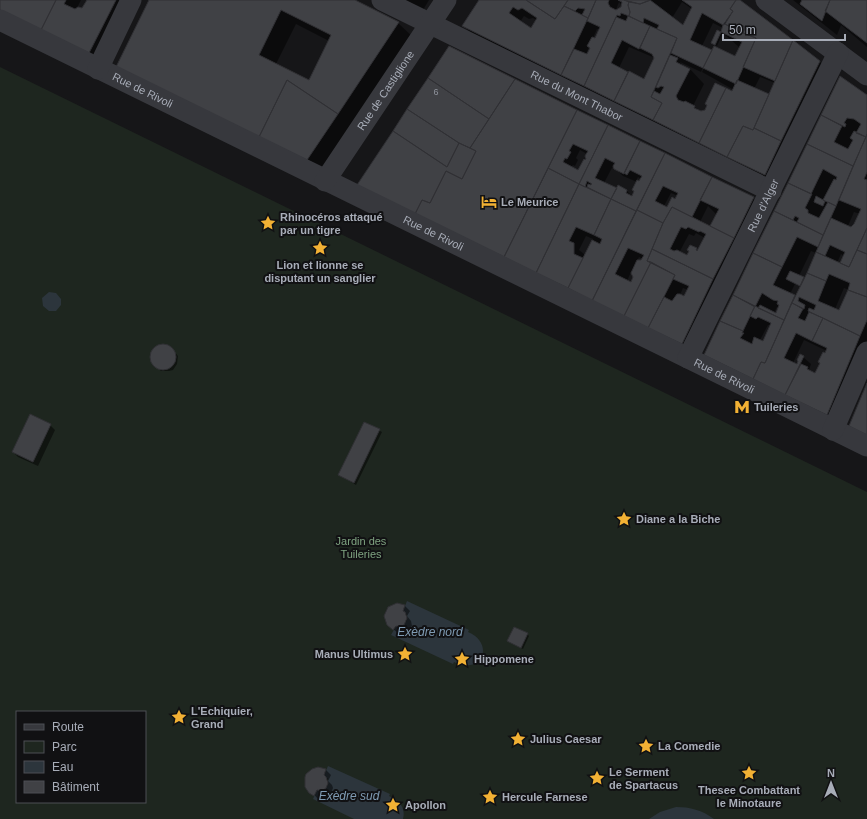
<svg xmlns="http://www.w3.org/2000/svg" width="867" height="819" font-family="Helvetica,sans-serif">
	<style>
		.green { fill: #1e261f; fill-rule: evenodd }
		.water { fill: #2c353c }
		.shadow { fill: #0007; fill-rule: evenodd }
		.building { fill: #404145; stroke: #303034; fill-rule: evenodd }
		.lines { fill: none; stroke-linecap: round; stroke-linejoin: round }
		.minor { stroke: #37383d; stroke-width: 21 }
		.labels { text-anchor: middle; stroke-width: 4; stroke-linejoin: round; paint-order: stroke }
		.number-label { font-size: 9px; fill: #8e929b }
		.street-label { font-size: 11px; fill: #a8adb8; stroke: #111113 }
		.poi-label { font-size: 11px; font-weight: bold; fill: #a8adb8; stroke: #111113; text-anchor: start }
		.park-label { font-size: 11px; fill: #7fa381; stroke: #111113 }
		.water-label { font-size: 12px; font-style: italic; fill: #7f9bb3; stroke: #111113 }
	</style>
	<rect width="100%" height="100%" fill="#161618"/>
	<path class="green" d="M0,67l867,425v327h-867zM17,712h128v90h-128z"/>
	<path class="water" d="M49,292l7,1 5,6v6l-5,6h-7l-6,-5 -1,-8z
		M407,601l62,29 -1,2c28,12 13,44 -14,30l-1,2 -62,-29 5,-9h7l4,-6v-5l-4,-4z
		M328,766l62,28 -1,2c10,5 17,11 14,23h-49l-41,-20 4,-9h7l4,-5v-6l-4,-4z
		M676,807c14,0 26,3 38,12h-65l11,-7z"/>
	<path class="shadow" d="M0,0h81l-4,8 6,1 5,-9h49l-38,63z
		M150,0h202l46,23 15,14 -91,137zM296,24l33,17 -20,40 -33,-17z
		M402,0h27l-6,10z
		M481,0h257l81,61 15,15 -62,106 -298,-146 -10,-10zM619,2l3,3v2l-7,5zM682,2l10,7 -9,18 -11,-9zM524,16l5,3 4,-1 4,3 -5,8 -12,-7zM713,23l10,5 -1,5 -4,-2 -6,12 5,3 6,-13 17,15 -5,10 -24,-7 -9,-5zM597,29l2,1 -4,9 -2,-1zM589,47l2,1 -6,11h-1zM629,47l26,11 -10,22 -26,-12zM709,54h2l-9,18 32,18 -1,2 -27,18 -5,2 -8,-6 11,-22 -14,-15 -6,-2 -4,-5 21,10zM760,77l15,6 -5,12 -16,-6z
		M793,0h74v47l-26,-22 -4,10z
		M449,48l304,150 15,15 -76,140 -324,-158zM580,150l7,4 -1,7 -7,10 -8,-4 2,-2 2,1 3,-6 -2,-2zM614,164l1,4 8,8 14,6 -4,15 -6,-6 -9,-1 -14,-7zM638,177l3,2 -2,4 -3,-2zM671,193l7,3 -3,4 -8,8 -3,-2zM708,206l9,9 -2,14 -15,-7zM696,233l9,5 -7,13 -2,-2 -8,7 -9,-3 10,-19 5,2zM586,236l7,3 -9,19v-4l-5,-4zM639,257l4,2 -1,2h-5zM631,272l4,5 -4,6 -4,-2zM683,288l5,2 -3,7 -5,-2z
		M841,77l26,20v249l-32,76 -130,-67zM854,212l6,2 -5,11 -4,3 -3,-2zM811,251l5,2 -12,26 -5,-3zM841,254l3,2 -4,8 -3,-1zM795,284l6,3 -5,10 -6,-3zM844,288l5,2 -9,21 -5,-2zM777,307l2,1 -3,6 -2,-1zM768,325l3,1 -7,16 -4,-2zM804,340l23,11 -11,23 -7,-4 2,-6 -8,-7 -6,8 -4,-2z
		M159,346h8l3,1 8,9 -1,8 -4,6 -4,1h-8l-8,-8 -2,-8 2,-4z
		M364,423l18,9 -26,53 -17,-10z
		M50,425l5,5 -17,36 -20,-9 -5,-5z
		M404,605l6,6 -3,5 4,5 1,5 -4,4 -8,1 -1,3 -12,-10 -2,-5 1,-9 2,-3z
		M527,634l2,2 -6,13 -15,-8z
		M318,768l8,2 5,5 -3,6 4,4 1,3 -2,5 -4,2h-5l-3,5 -13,-14z"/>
	<path class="building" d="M0,0h56l-15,30 -41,-20z
		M56,0h10l-2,4 11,5 3,-2 4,1 5,-8h29l-27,53 -48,-23z
		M149,0h206l44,22 -61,92 -51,-34 -28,57 -143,-70zM281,10l50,25 -22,45 -50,-25z
		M479,0h47l29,19 9,-13 24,12 -27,57 -99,-49zM513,7l5,3 4,-2 15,10 -6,10 -22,-15z
		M526,0h42l-13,19z
		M568,0h28l-8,18 -6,-3 3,-6 -7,-1 -3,3 -11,-5z
		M596,0h13l-1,3 2,4 6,3 5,-3 1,-5 -4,-2h6l5,2 -1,3 2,7 -1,4 -8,-3 -1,3 -3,-1 -33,71 -23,-11 13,-26 13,5 3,-6 -3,-2 5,-9 3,1 5,-11 -13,-6z
		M624,0h27l-11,4z
		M650,0l33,25 9,-18 -10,-7h54l-6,9 3,2 -10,14 -21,-12 -12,27 22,10 -9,18 -32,-15 6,-15 -20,-9 2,-4 -15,-7 -1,5 -14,-7 1,-4 -2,-7 1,-3 11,2z
		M736,0h4l53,40 -18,41 -32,-14 13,-29 -13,-5 2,-6 -6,-3 -3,6 -11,-6 8,-13 -3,-2z
		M802,0h28l-8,21 -22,-17z
		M830,0h37v43l-42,-32z
		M628,16l22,10 -11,23 -17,-9 -11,23 17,9 -14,29 -30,-15 32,-69 10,4z
		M725,24l11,6 3,-6 6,3 -2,6 13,5 -20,46 -33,-16 11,-22 21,10 7,-14 -21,-10 2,-7z
		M650,26l27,12 -26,59 11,6 -9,17 -39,-19 15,-30 15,8 10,-21 -2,-4 -12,-6z
		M717,30l4,2 -6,13 -4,-2z
		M793,40l27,21 -39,80 -27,-13z
		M449,46l66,33 -26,40 -61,-41z
		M670,55l8,3 -2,4 14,7 -14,27 2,4 6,2 1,-1 10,5 -1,2 7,3 4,-1 2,-5 -2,-1 10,-21 11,5 -27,55 -46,-23 9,-17 -11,-6 3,-6 6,3 4,-7 -3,-1 -3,2 -2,-1z
		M840,76l27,19v39l-1,3 -10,-4 5,-9 -7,-5 -7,-1 -3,5 2,1 -1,3 -24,-12z
		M428,78l61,41 -19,29 -11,-5 -52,-34z
		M515,79l62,31 -73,147 -89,-43 7,-14 8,3 16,-32 16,8 14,-28 -6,-3z
		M287,80l51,34 -31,46 -48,-23z
		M737,80l32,14 -16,36 -10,-4 -16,31 -28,-14 27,-55 6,3z
		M407,109l52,34 -12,24 -54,-36z
		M577,110l31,15 -29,59 -31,-16zM573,144l15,7 -3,5 1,3 -1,1 -1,-1 -6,11 -15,-8 2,-4 2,1 4,-7 -2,-1z
		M821,115l21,11 -8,16 14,7 5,-9 -3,-2 4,-7 12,6 -13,29 -46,-22z
		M608,125l32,16 -16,33 -10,-5 -1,-3 2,-3 -10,-5 -10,20 22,10 -6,11 -24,-12 1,-3 3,1 1,-1 -5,-3 -2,6 -6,-3z
		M743,126l10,4 1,-2 27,13 -16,34 -38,-18z
		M393,131l54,36 12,-24 17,8 -14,28 -16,-8 -16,32 -8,-3 -7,14 -58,-29z
		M867,134v38l-3,7 3,1v48l-18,39 -9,-4 5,-11 -15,-7 -5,11 -9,-4 15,-34 20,9 3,-3 7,-15 -22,-9z
		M640,141l25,12 -29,58 -25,-12 7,-14 9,5 -1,3 6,3 2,-5 -2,-1 5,-10 2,1 3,-5 -12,-6 -3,5 -3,-2z
		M807,144l46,22 -17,40 -13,-6 11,-21 2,1 1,-3 -14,-8 -12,25 -23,-11z
		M665,153l47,24 -20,40 -20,-10 -9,16 -26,-13zM663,186l15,7 -3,6 -3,-2 -5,10 -12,-6z
		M548,168l31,16 -43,89 -32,-16z
		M712,177l42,20 -20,41 -24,-12 9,-17 -19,-9z
		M788,183l24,11 -7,14 3,2v3l11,5 9,-16 8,4 -13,29 -26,-13 2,-4 -4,-2 -2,4 -19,-9z
		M579,184l32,15 -17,36 -18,-8 -7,14 5,2v11l9,4 -15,30 -32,-15z
		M816,196l9,5 -2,5 -9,-4z
		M611,199l25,12 -44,90 -24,-13 24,-48 8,4 2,-5 -8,-4z
		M672,207l62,31 -21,41 -61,-30 11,-26zM681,227l5,2 2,-2 11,5 1,-1 6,3 -9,17 -1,-1 1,-2 -7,-3 -3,5 2,1 -2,4 -10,-5 -3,1 -4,-2z
		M637,210l26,13 -16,38 4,1 -27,54 -32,-15zM628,248l16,7 -3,5h-4l-6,13 2,4 -2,5 -16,-8z
		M774,211l49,24 -5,12 -21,-10 -15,30 -29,-14z
		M867,228v26l-10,-4z
		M652,249l61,30 -31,65 -34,-16 16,-31 8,4 5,-7h3l4,2 5,-10 -16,-7 2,-4 -28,-14z
		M857,250l10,4v43l-19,-7 2,-7 -21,-9 -3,7 -19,-8 9,-21 33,15z
		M753,253l29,14 -9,18 22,10 -11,25 -26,-12 2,-3 16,8 3,-8 -2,-1 1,-3 -5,-1 -11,-7 -7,14 -22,-12z
		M651,262l24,13 -27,53 -24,-12z
		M790,271l14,6 -4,9 -14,-7z
		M807,273l19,8 -8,20 21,9 9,-20 19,7v23l-7,16 -52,-25 1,-3 5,2 2,-5 -17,-8 -1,4 7,4 -1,4 -12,-6z
		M733,295l22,11 -12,25 -23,-10z
		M792,303l11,6 -5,9 7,3 4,-9 14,6 -11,23 -16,-8 -12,25 13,6 1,-3 -1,-1 3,-6 4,2 -19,39 -32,-16 8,-17 4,1z
		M755,306l29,14 -19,43 -4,-1 -8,17 -49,-24 16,-34 23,10 -1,2h2l-4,5 12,6 2,-7 9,4 8,-18 -13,-6 -2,2 -6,-3z
		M823,318l37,18 -33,79 -42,-20 16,-31 7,3 -1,2 8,4 5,-10 -2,-1 5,-10 2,1 2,-5 -15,-7z
		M150 357a13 13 0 1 1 26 0a13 13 0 1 1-26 0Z
		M867,383v52l-18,-9z
		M30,414l21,10 -18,38 -21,-10z
		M364,422l16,7 -26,54 -16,-8z
		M397,603l8,2 -2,6 2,1 2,6 -3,7 -5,2 -3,-1 -3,4 -6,-5 -3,-9 4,-9z
		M514,627l14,6 -7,15 -14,-7z
		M318,767l8,2 -2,6 2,2 2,6 -2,5 -4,3 -5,-1 -3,6 -5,-3 -4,-6v-10l1,-3 6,-5z"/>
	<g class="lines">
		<g class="minor">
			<path id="s1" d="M382,0l389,191"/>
			<path d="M766,0l101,75"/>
			<path id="s2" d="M0,20l867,426"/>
			<path d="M98,69l33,-69"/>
			<path id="s3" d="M325,181l121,-181"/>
			<path id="s4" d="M688,358l150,-305"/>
			<path d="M833,430l34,-78"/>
		</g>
	</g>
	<defs>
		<symbol id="hotel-bare" viewBox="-9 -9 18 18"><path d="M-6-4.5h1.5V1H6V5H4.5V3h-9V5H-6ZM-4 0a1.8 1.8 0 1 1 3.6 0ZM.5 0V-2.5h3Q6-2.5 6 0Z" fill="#f2b134" stroke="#111113" stroke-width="2.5" paint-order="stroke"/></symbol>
		<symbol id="sight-bare" viewBox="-9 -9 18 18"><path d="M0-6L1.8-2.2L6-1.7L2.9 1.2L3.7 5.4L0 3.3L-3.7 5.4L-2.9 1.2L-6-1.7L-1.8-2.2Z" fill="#f2b134" stroke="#111113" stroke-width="2.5" paint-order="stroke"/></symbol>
		<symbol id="metro-bare" viewBox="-9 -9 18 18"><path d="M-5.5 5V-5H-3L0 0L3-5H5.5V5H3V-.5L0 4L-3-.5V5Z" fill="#f2b134" stroke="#111113" stroke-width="2.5" paint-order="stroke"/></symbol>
	</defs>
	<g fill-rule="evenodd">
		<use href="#hotel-bare" x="478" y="191" width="22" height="22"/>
		<use href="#sight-bare" x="257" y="212" width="22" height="22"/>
		<use href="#sight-bare" x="309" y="237" width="22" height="22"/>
		<use href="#metro-bare" x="731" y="396" width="22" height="22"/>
		<use href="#sight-bare" x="613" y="508" width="22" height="22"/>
		<use href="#sight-bare" x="394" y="643" width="22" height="22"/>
		<use href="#sight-bare" x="451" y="648" width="22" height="22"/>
		<use href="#sight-bare" x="168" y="706" width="22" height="22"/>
		<use href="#sight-bare" x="507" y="728" width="22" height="22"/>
		<use href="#sight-bare" x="635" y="735" width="22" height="22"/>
		<use href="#sight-bare" x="738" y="762" width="22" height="22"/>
		<use href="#sight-bare" x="586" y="767" width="22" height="22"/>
		<use href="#sight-bare" x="479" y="786" width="22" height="22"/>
		<use href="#sight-bare" x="382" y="794" width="22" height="22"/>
	</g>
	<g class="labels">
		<g class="number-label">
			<text x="436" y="95">6</text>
		</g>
		<g class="street-label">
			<text dy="4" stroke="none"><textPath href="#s2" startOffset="159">Rue de Rivoli</textPath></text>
			<text dy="4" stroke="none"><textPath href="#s3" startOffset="109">Rue de Castiglione</textPath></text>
			<text dy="4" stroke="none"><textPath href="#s1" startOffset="217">Rue du Mont Thabor</textPath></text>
			<text dy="4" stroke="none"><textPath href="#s4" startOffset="170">Rue d'Alger</textPath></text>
			<text dy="4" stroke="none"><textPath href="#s2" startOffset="483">Rue de Rivoli</textPath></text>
			<text dy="4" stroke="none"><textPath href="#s2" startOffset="807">Rue de Rivoli</textPath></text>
		</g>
		<g class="poi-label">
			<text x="501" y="206">Le Meurice</text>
			<text x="280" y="221">Rhinocéros attaqué<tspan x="280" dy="13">par un tigre</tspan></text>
			<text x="320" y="269" text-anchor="middle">Lion et lionne se<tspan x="320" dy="13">disputant un sanglier</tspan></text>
			<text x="754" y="411">Tuileries</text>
			<text x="636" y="523">Diane a la Biche</text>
			<text x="393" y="658" text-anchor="end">Manus Ultimus</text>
			<text x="474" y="663">Hippomene</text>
			<text x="191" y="715">L'Echiquier,<tspan x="191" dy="13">Grand</tspan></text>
			<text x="530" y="743">Julius Caesar</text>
			<text x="658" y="750">La Comedie</text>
			<text x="609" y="776">Le Serment<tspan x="609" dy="13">de Spartacus</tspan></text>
			<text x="749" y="794" text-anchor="middle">Thesee Combattant<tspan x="749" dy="13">le Minotaure</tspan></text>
			<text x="502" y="801">Hercule Farnese</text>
			<text x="405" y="809">Apollon</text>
		</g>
		<g class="park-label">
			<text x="361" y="545">Jardin des<tspan x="361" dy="13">Tuileries</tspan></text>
		</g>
		<g class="water-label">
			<text x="430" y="636">Exèdre nord</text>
			<text x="349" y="800">Exèdre sud</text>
		</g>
	</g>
	<rect x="16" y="711" width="130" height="92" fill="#111113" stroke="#4d4f55"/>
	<rect x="24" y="724" width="20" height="6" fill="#37383d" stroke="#4d4f55"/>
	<text x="52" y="731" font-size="12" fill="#a8adb8">Route</text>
	<rect x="24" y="741" width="20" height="12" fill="#1e261f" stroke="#4d4f55"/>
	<text x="52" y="751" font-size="12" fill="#a8adb8">Parc</text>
	<rect x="24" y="761" width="20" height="12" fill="#2c353c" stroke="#4d4f55"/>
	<text x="52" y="771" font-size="12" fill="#a8adb8">Eau</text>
	<rect x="24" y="781" width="20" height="12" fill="#404145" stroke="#4d4f55"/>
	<text x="52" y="791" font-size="12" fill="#a8adb8">Bâtiment</text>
	<g transform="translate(831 783)" stroke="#111113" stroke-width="3" paint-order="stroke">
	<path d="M0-3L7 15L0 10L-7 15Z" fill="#a8adb8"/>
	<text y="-6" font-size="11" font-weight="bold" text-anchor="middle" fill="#a8adb8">N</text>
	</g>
	<path d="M723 34v6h122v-6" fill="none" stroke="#a8adb8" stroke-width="2"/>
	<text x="729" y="34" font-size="12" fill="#a8adb8" stroke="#111113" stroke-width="3" paint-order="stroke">50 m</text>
</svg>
